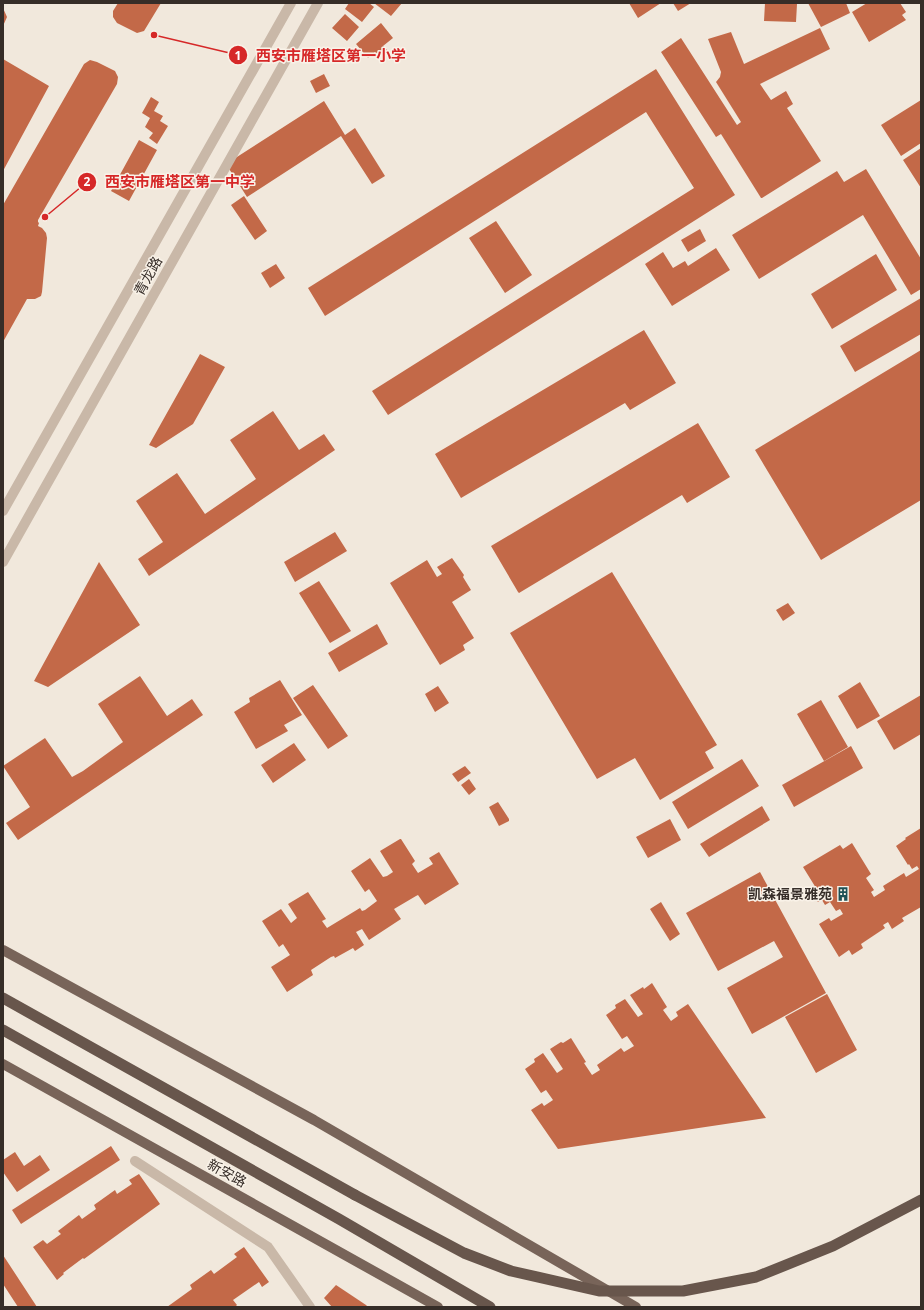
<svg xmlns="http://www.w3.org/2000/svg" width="924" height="1310" font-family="'Open Sans','Noto Sans SC',sans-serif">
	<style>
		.building { fill: #c36948 }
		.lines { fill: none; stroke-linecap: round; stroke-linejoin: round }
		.minor { stroke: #c9b8a8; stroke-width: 10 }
		.tertiary { stroke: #c9b8a8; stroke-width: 10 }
		.primary { stroke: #786459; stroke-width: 10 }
		.trunk { stroke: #68564c; stroke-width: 11 }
		.trunk-bridge { stroke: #68564c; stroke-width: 11 }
		.labels { text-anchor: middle; stroke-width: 3; stroke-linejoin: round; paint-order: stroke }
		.street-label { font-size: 14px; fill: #362d28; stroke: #f9f2e8 }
		.poi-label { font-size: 14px; font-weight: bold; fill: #362d28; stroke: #f9f2e8; text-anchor: end }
		.leader { fill: none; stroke: #d62828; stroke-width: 1.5 }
		.callout-dot { fill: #d62828; stroke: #f9f2e8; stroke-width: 1.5 }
		.mark-label { font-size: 12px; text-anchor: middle; font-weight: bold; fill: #fff }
		.callout-label { font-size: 15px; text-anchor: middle; font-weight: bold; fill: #d62828; stroke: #f9f2e8; stroke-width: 3; stroke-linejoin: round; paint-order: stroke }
	</style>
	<rect width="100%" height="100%" fill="#f1e8dc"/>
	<path class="building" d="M118,3h43l-17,28 -7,2 -20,-10 -4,-6v-6z
		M349,3h20l5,4 -12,15 -17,-13z
		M374,3h28l-11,13z
		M629,3h32l-23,15z
		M673,3h18l-13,8z
		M765,3l32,1 -1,18 -32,-1z
		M808,3h38l4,10 -29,14z
		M867,3h33l6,9 -4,3 4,5 -37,22 -17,-30z
		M3,8l4,9 -4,9z
		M345,14l14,13 -12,14 -15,-13z
		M381,23l12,15 -10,8 4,4 -9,7 -3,-5 -7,6 -12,-14z
		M820,28l10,21 -70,35 11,16 15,-9 7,13 -6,4 34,53 -59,37h-1l-40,-64 -5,3 -55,-85 20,-14 56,87 4,-3 -25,-40 4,-5 1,-5 -13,-33 23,-7 13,32z
		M3,59l46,27 -46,85z
		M90,60l7,2 18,9 3,6 -1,7 -79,136v2l1,1 -1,3 4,2 4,5 1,5 -5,54 -1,4 -6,3h-8l-24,43v-137l81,-141z
		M656,69l79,126 -347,220 -16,-24 322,-203 -48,-76 -321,204 -17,-28z
		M324,74l6,12 -14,7 -6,-12z
		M151,97l8,5 -5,9 9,5 -3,5 8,5 -11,18 -8,-6 4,-5 -8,-6 5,-9 -8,-5z
		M921,100v43l-20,13 -20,-31z
		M324,101l21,34 10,-7 30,48 -13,8 -31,-48 -94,61 -21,-33z
		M139,140l18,10 -28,51 -18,-10z
		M921,148v40l-18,-28z
		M866,169l55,90v30l-10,6 -48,-80 -104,64 -27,-44 105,-64 7,11z
		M244,196l23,35 -12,9 -24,-35z
		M496,221l36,54 -27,18 -36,-55z
		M700,229l6,12 -18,11 -7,-12z
		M716,248l14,22 -58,36 -27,-42 18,-12 10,16 12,-7 3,5z
		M876,254l21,36 -65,39 -21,-35z
		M276,264l9,14 -15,10 -9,-15z
		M921,298v36l-66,38 -15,-26z
		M644,330l32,53 -46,27 -5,-7 -164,95 -26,-44z
		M921,350v150l-100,60 -66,-110z
		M200,354l25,13 -32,57 -37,24 -7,-3z
		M273,411l26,39 25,-16 11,16 -186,126 -11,-17 25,-17 -27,-41 41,-28 28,41 51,-35 -26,-39z
		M698,423l32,54 -43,26 -5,-8 -163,98 -1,-1 -27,-46z
		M335,532l12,19 -52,31 -11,-20z
		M452,558l12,17 -1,2 8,13 -19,12 22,36 -11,7 2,5 -25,15 -50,-82 37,-23 10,17 5,-3 -5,-7z
		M99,562l41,63 -92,62 -14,-6z
		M612,572l105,173 -12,7 9,16 -54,32 -25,-42 -38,21 -87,-146z
		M319,581l32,50 -21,12 -31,-50z
		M788,603l7,10 -12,8 -7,-11z
		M377,624l11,20 -49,28 -11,-19z
		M140,676l27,40 25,-17 11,16 -185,125 -12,-17 24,-16 -27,-41 42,-28 27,39 11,-6 40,-29 -25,-38z
		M280,680l22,35 -18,10 4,6 -32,18 -22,-37 16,-10 -1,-4z
		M860,682l20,34 -23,13 -19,-33z
		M313,685l35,51 -20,13 -35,-51z
		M438,686l11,17 -14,9 -10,-18z
		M921,695v39l-27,16 -17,-29z
		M821,700l27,47 -24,14 -27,-47z
		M294,743l12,17 -33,23 -12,-18z
		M851,746l12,22 -69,39 -12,-22z
		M742,759l17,27 -71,43 -16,-27z
		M465,766l6,7 -13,9 -6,-8z
		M469,779l7,10 -7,6 -8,-10z
		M498,802l11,17v2l-10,5 -10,-19z
		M762,806l8,14 -61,37 -9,-13z
		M670,819l11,21 -33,18 -12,-21z
		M921,828v79l-19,11 2,3 -12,8 -4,-7 -5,3 2,3 -24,16 2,4 -11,7 -3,-5 -10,7 -20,-33 10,-6 2,3 12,-7 -3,-5 -4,2 -6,-9 -5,3 -3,-5 -4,2 -7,-11 5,-3 -13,-21 37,-22 3,4 9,-6 19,31 -5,4 8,12 -3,2 3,5 11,-7 -2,-4 21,-13 2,4 13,-8 -2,-3 -5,3 -3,-5 -1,1 -12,-19 10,-7 -1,-1z
		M400,839h1l14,22 -3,3 6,9 15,-9 -4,-6 10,-6 20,32 -34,21 -7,-10 -2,1 -22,13 7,10 -32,21 -7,-11 -6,3 8,13 -9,6 -2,-3 -18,10 -1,-2 -3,1 -20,13 2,5 -26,17 -16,-25 19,-12 -7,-11 -4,3 -17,-26 19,-12 10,14 6,-5 -9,-14 20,-12 18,27 -4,2 5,7 33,-20 2,3 3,-1 12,-9 -8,-12 -4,3 -14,-21 19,-13 13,19 4,-1 6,-4 -13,-21z
		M760,872l66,121 -74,41 -25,-46 56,-31 -9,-16 -56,30 -32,-58z
		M661,902l19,32 -10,7 -20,-32z
		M652,983l15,24 -4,3 8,11 7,-5 -2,-4 12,-8 78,114 -208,31 -27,-39 11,-7 2,3 9,-6 -7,-10 -5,3 -16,-24 10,-7 -1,-3 9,-6 14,20 6,-4 -13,-20 11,-7 2,1 8,-5 15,24 -2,1 8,12 8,-5 -3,-5 24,-17 3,4 10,-6 -7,-10 -5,3 -16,-24 10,-7 -1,-3 10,-6 13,18 5,-3 -13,-19 13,-8 1,2z
		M827,994l30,56 -41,23 -31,-56z
		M111,1146l9,14 -99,64 -9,-14z
		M15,1152l9,14 16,-11 10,15 -33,22 -14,-20v-12z
		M139,1174l21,30 -76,55 -1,-1 -20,15 1,1 -7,6 -24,-33 10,-7 4,4 14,-10 -3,-3 21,-16 3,4 14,-10 -2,-4 21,-15 2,4 15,-10 -3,-4z
		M244,1247l25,35 -7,5 -3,-5 -26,18 4,5 -2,2h-68l25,-18 -2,-4 21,-15 3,4 23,-17 -3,-3z
		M3,1255l34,52h-19l-15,-23z
		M336,1285l30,20 2,2h-36l-8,-9z"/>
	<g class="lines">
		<path class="minor" d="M135,1161l133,86 42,60"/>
		<path class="tertiary" d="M3,511l288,-508
			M3,562l315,-559"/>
		<path class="primary" d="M3,950l311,170 322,187
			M3,1064l435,243"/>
		<path class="trunk" d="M3,998l352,197
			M3,1030l336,189 151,88"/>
		<path class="trunk-bridge" d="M355,1195l109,58 47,18 88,20h84l73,-14 77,-31 88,-46"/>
	</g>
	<defs>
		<symbol id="building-bare" viewBox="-9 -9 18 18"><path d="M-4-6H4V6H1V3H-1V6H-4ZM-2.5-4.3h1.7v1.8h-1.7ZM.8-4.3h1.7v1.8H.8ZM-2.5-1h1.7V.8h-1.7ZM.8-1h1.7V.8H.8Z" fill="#1e5156" stroke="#f9f2e8" stroke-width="2.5" paint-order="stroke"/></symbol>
	</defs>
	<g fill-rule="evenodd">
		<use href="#building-bare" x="833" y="884" width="20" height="20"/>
	</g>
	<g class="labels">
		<g class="street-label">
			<text transform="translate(148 276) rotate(-61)" y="5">青龙路</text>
			<text transform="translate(227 1173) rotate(29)" y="5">新安路</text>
		</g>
		<g class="poi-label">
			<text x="832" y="899">凯森福景雅苑</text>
		</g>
	</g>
	<path class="leader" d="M154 35L238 55M45 217L87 182"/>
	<g class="callout-dot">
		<circle cx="154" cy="35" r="4"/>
		<circle cx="45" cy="217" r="4"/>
		<circle cx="238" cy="55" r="10"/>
		<circle cx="87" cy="182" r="10"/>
	</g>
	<g class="mark-label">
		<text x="238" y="60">1</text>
		<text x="87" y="186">2</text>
	</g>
	<g class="callout-label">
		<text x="331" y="61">西安市雁塔区第一小学</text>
		<text x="180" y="187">西安市雁塔区第一中学</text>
	</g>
	<rect width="924" height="1310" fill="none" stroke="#362d28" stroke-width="8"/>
</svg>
